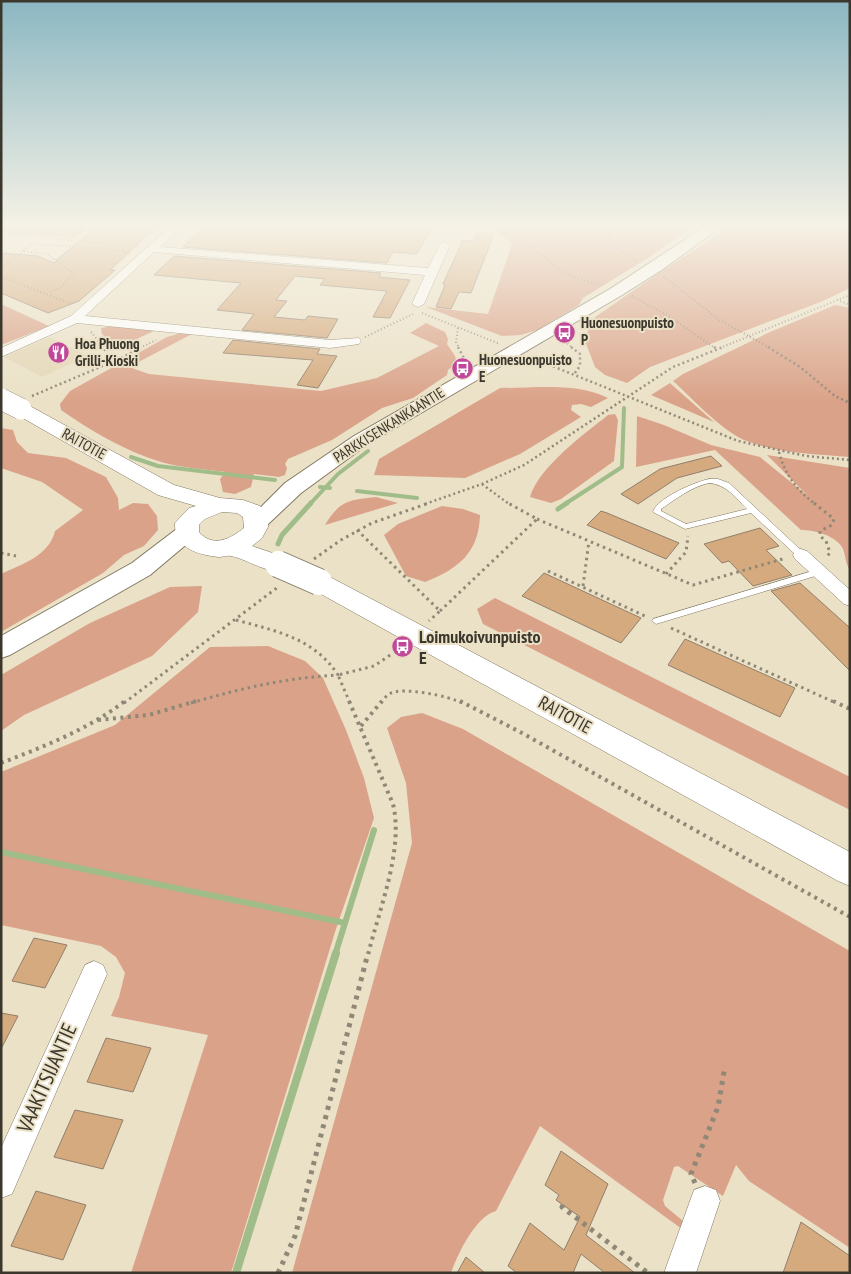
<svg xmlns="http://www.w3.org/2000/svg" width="851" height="1274" font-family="'PT Sans Narrow',sans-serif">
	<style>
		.built { fill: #e4d7b6 }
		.green { fill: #daa288 }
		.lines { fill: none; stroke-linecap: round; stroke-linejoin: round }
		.stream-far3 { stroke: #a0bc88; stroke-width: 4 }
		.stream-far2 { stroke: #a0bc88; stroke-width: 5 }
		.stream-far1 { stroke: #a0bc88; stroke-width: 6 }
		.stream { stroke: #a0bc88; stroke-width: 8 }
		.building { fill: #d4aa7e; stroke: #917f6c }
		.lane-casing { stroke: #817861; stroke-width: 1 }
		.street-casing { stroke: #817861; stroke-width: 1 }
		.secondary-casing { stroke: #817861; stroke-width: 2 }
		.primary-casing { stroke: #817861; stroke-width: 1 }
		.path-far4 { stroke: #8f8877; stroke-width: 2; stroke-dasharray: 1 2.5; stroke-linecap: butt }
		.path-far3 { stroke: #8f8877; stroke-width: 2.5; stroke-dasharray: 2 3; stroke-linecap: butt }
		.path-far2 { stroke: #8f8877; stroke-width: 3; stroke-dasharray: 2.5 4; stroke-linecap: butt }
		.path-far1 { stroke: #8f8877; stroke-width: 4; stroke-dasharray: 3 4.5; stroke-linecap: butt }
		.path { stroke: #8f8877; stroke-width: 5; stroke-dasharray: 4 5.5; stroke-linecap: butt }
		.lane { fill: #fff; fill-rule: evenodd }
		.street { fill: #fff; fill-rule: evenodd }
		.secondary { fill: #fff; fill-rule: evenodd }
		.primary { fill: #fff; fill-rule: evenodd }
		.primary-bridge-far1-casing { stroke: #817861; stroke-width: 22; stroke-linecap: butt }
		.primary-bridge-casing { stroke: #817861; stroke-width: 28; stroke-linecap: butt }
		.primary-bridge-far1 { stroke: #fff; stroke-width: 21 }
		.primary-bridge { stroke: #fff; stroke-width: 26 }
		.labels { text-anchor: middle; stroke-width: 4; stroke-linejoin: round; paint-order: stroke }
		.far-poi-label { font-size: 15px; font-weight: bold; fill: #3b372d; stroke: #ebe1c7; text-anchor: start }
		.far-street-label { font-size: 15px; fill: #3b372d; stroke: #ebe1c7 }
		.poi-label { font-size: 18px; font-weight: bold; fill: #3b372d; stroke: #ebe1c7; text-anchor: start }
		.street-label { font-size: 18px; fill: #3b372d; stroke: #ebe1c7 }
		.near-street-label { font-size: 21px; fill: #3b372d; stroke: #ebe1c7 }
	</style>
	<rect width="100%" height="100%" fill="#ebe1c7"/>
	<path class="built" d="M50,337l38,19 -46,21 -38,-20z"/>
	<path class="green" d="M1,224h92l-18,14 -74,-6z
		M488,224h208l-45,32 -68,42 -4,7 -42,25 -16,5 -19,1 -76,-29 62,7 24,-70z
		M735,224h115v64l-27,13 -173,66 -23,16 -22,-8 -10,-8 -10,-26 6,-21 69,-48z
		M1,304l48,22 -48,19z
		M835,305l15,3v149c-35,-3 -74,-4 -106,-17 -24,-11 -51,-41 -71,-59l10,-7 87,-42z
		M426,323l19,9 3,7 -1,5 8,12 2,7 -9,7 -1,5 -34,23 -31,10 -50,32 -44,19 -3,5 2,4 -2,7 -6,2 -25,-3 -3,13 -16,7 -12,-2 -3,-13 6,-7c-22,-3 -44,-4 -65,-10 -36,-11 -70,-31 -100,-52l-1,-6 10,-13 97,-54 14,-4 11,1 -63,33 20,7 172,17 56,-13 62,-32 -29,-13z
		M114,326l42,4 -30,14 -12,2 -12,-12 -1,-6z
		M670,383l44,39 -63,-27z
		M500,388c34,0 77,-6 108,10l-17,9 -10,-3 -9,1 -1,5 10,7 -61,37 -55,24 -91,-3 5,-16z
		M615,414l3,6 -4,41 -53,38 -10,4 -21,-6c9,-30 53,-62 78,-82z
		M637,416l27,9 47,20 49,12 48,39 -41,-41 83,13v102c-5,-6 -4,-16 -8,-23 -8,-12 -28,-17 -41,-17l-86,-80 -79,17z
		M1,428l12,2 4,12 11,11 38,5 40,19 12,21 1,12 14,-7 15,1 9,12 1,14 -14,16 -20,9 -21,18 -102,59v-58c21,-10 48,-18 54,-43l28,-21 -41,-28 -41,-14z
		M376,497l22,6 -73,22c15,-25 24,-25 51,-28z
		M442,506l21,3 17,6c-1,38 -22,54 -55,67l-19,-6 -22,-41 14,-11z
		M202,586l-4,26 -46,44 -128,59 -23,16v-56l89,-52 80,-36z
		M495,598l355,179v33l-367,-186 -6,-15z
		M268,646l37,15 18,17 23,52 18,48 10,40 -39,114 -104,341h-100l77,-238 -97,-19 8,-19 6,-24 -9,-16 -15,-11 -100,-21v-153l114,-47 95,-78z
		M422,713l41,16 387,222v297l-101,-67 -13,-16 -13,31 -45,-30 -4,1 -11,33 2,6 18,15 -1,8 -142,-103 -44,85c-20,5 -38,42 -45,62h-159l120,-430 -6,-60 -19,-55 14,-11z"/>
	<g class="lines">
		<path class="stream-far3" d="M131,457l27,9 117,14
			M320,487l10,1
			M357,491l60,7
			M310,504l28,-30 30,-23
			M565,504l57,-37 2,-59"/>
		<path class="stream-far2" d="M558,509l9,-6
			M278,544l4,-9 29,-32"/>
		<path class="stream-far1" d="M1,852l344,71
			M335,955l39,-125"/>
		<path class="stream" d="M236,1273l100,-320"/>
	</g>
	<path class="building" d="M100,224h59l-49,46h5l-36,31 -31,12 -47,-20v-40l37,3 16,7z
		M207,224h189l-1,2 36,3 -14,25 -24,-2 -6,11 -204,-16z
		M477,232l17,2 -23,59 -12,-1 -8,17 -15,-2 9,-22 -2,-1 20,-44 10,1z
		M174,256l207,17 -2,4 31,3 -20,38 -17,-1 14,-26 -67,-6 5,-6 -30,-3 -19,24 11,1 -13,16 31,3 3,-4 30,3 -11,19 -85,-8 12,-16 -37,-4 24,-27 -87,-8z
		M233,340l87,9 -3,5 20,2 -19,32 -21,-3 16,-25 -90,-7z
		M711,456l11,10 -45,12 -39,26 -17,-10 39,-25z
		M601,511l6,2 72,30 -13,16 -79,-34z
		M760,528l19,18 -13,4 26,25 -39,11 -24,-25 -7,2 -18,-19z
		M544,573l97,45 -20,25 -99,-47z
		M800,583l50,45v43l-79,-80z
		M685,639l110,49 -15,29 -112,-52z
		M34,938l33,7 -22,43 -33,-7z
		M1,1013l17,3 -17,33z
		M106,1038l45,10 -18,44 -46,-10z
		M75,1110l48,10 -20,49 -49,-12z
		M561,1151l47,33 -22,51 49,38h-30l-24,-19 -8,19h-56l-9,-7 22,-43 34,27 16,-33 -24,-17 3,-5 -14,-10z
		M36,1191l50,14 -23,55 -52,-14z
		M801,1222l49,34v17h-67z
		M466,1257l19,16h-28z"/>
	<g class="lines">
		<defs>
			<path id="lane" d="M709,479h9l11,4 75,70 1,2 -1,2h-6l-47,-44 -66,16 -32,-17c4,-14 42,-30 56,-33zM709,483c17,1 27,15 38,26l-61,15 -25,-13v-2c15,-10 30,-22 48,-26z
				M819,569l3,1 1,2 -1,2 -166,50 -4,-3 1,-2z"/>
			<path id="street" d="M173,224h11l-24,23 268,21 13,-25 4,-1 5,3 -26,59 -6,3 -6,-3 13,-29 -271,-23 -69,64 245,24 29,-2 2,3 -2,3 -29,4 -253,-25 -76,34v-9l70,-32z
				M801,549l6,2 43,39v16l-6,-2 -49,-45 -2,-4 2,-4z
				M94,961l9,4 4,9 -95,220 -11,4v-50l84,-183z
				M705,1186l11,4 4,11 -24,72h-32l30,-83z"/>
			<path id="secondary" d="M709,224h16l-62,45 -41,26 -254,149 -67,49 -36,34 -8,2 -8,-2 -3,-5 39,-39 69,-47 256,-147z
				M186,526l8,2 4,5 -4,5 -44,37 -140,80 -9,3v-22l131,-73 46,-35z"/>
			<path id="primary" d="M21,403l7,2 146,80 46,13 23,2 17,6 8,11v10l-6,11 -10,8 35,12 4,6 -4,6c-20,5 -37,-10 -56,-14 -4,-1 -8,1 -12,1 -21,-2 -45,-9 -44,-34l14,-15 7,-2 -38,-11 -144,-82 -3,-4 3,-4zM222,512l15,1 6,4 1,11c-14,11 -31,20 -45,4v-7l6,-6z
				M319,573l9,3 522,276v34l-12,-5 -528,-293 -4,-6 4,-6z"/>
		</defs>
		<use href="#lane" class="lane-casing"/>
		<use href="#street" class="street-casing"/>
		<use href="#secondary" class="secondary-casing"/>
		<use href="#primary" class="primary-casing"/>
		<path class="path-far4" d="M131,224l-2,2 21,2
			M497,224l16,8 52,42 35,11
			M532,224l9,5
			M593,224l17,10 -2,9 29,19
			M1,234l137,12
			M9,234l22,-10
			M450,236l8,-12
			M24,251l23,3 26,19 -12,14 -12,6
			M56,260l23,-19
			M1,268l31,-24 65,4 33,5
			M1,277l71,27
			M664,277l54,42 52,29
			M632,296l35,19 48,33
			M837,300l13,5
			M422,313l78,31
			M458,328l-2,14 3,6
			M91,332l13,16
			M365,337l48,-23
			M562,339l11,9
			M140,348l16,-8
			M720,348l130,-53"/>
		<path class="path-far3" d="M458,347l8,15
			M571,347l9,7v12l-6,8
			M714,347l3,2
			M768,347l32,20 35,29 15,7
			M530,357l208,84 68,15 44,4
			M112,362l31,-15
			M32,396l80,-34 -9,-15
			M779,452c6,23 17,37 36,52
			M482,484l27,20
			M425,504l57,-20 42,-19 149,-98 50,-20"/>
		<path class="path-far2" d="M814,503l20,16 -2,6 -12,6v5l6,5 4,12 -5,5
			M537,519l156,66 93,-27
			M357,530l83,81 -11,10
			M1,553l15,3
			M314,559l27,-19 31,-17 57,-20
			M548,571l99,46
			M666,574l20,-22 2,-16
			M583,586l6,-45
			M440,611l97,-92 -29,-16
			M671,628l165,75
			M124,703l154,-116
			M191,703c51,-15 94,-25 147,-28 -24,-37 -62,-44 -102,-55
			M350,703l-12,-28 36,-9 28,-19
			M381,703c2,-3 5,-7 8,-9 12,-8 60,2 73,9"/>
		<path class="path-far1" d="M349,701l44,103c11,46 -14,105 -25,151
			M460,701l62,32 328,184
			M833,701l17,8
			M98,720l51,-5 47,-14
			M361,726l21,-25
			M1,763c42,-16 88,-34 124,-62"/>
		<path class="path" d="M695,1183l-4,-9 27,-67 7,-41
			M563,1205l-1,2 86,66
			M278,1273l17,-37 73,-283"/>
		<use href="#lane" class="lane"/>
		<use href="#street" class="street"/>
		<use href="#secondary" class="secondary"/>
		<use href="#primary" class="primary"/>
		<defs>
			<path id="primary-bridge-far1" d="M1,399l20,10"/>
			<path id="primary-bridge" d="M278,564l41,18"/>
		</defs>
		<use href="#primary-bridge-far1" class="primary-bridge-far1-casing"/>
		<use href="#primary-bridge" class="primary-bridge-casing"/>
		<use href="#primary-bridge-far1" class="primary-bridge-far1"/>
		<use href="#primary-bridge" class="primary-bridge"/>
	</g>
	<linearGradient id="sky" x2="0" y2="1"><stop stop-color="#8bb7c2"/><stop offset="0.56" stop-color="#f6f2e6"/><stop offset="1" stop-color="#f6f2e6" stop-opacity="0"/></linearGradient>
	<rect width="851" height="403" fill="url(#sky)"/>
	<defs>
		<symbol id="bus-disc" viewBox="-11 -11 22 22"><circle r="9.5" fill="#c1479a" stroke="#ebe1c7"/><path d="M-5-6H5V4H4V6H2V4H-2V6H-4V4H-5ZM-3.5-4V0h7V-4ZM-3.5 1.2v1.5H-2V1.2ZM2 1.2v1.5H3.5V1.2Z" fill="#fff"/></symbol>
		<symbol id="restaurant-disc" viewBox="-11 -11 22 22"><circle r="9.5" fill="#c1479a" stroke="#ebe1c7"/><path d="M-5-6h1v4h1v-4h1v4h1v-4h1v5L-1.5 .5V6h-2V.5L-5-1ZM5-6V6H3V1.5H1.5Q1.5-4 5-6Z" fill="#fff"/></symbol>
	</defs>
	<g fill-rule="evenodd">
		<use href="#bus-disc" x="552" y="320" width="25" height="25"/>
		<use href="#restaurant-disc" x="46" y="340" width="25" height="25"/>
		<use href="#bus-disc" x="450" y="356" width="25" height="25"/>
		<use href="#bus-disc" x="390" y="634" width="25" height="25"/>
	</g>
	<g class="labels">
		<g class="far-poi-label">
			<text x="581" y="328">Huonesuonpuisto<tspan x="581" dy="17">P</tspan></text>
			<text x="75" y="349">Hoa Phuong<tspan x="75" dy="17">Grilli-Kioski</tspan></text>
			<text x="479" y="365">Huonesuonpuisto<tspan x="479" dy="17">E</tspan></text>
		</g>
		<g class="far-street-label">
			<text transform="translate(389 425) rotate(-32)" y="5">PARKKISENKANKAANTIE</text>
			<text transform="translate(84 444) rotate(29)" y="5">RAITOTIE</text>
		</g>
		<g class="poi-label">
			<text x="419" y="643">Loimukoivunpuisto<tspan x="419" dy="21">E</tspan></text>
		</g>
		<g class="street-label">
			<text transform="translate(565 715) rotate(29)" y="6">RAITOTIE</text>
		</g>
		<g class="near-street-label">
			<text transform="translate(47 1078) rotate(-66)" y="7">VAAKITSIJANTIE</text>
		</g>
	</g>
	<rect width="851" height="1274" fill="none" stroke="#3b372d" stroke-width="5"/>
</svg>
